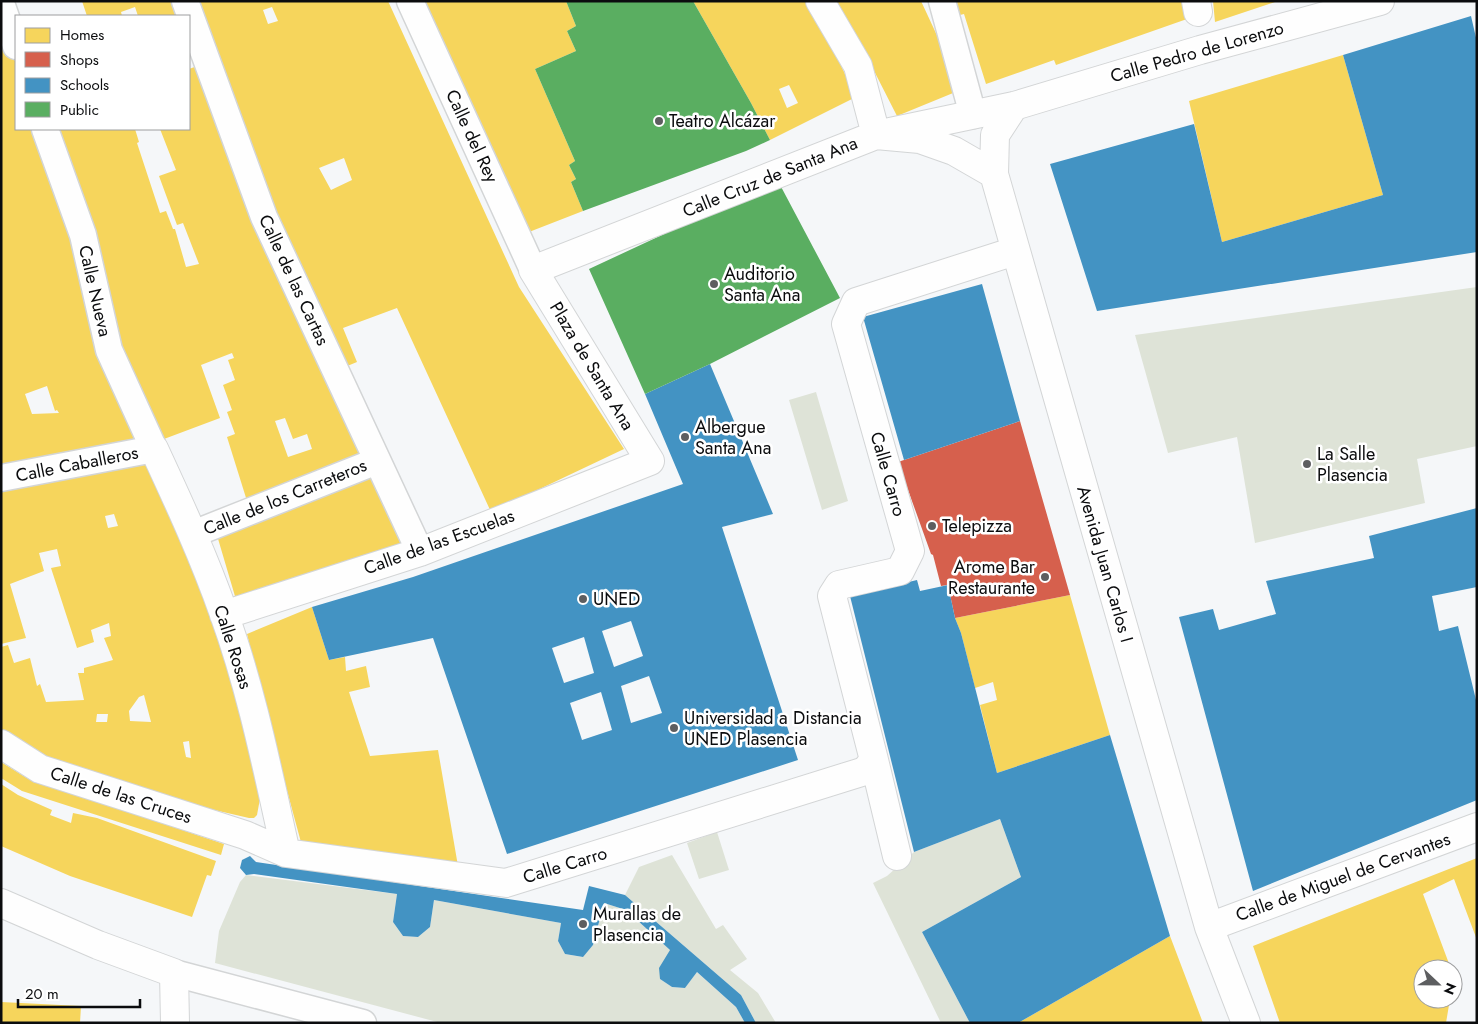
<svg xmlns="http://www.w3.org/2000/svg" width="1478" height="1024" font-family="Jost,sans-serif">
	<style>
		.green { fill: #dee3d7 }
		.homes { fill: #f6d55c; fill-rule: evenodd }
		.shops { fill: #d6604d }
		.schools { fill: #4393c3; fill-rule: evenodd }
		.public { fill: #5aae61 }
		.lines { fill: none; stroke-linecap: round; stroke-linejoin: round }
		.pedestrian-casing { stroke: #d3d5d6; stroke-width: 29 }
		.minor-casing { stroke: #d3d5d6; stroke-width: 30 }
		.pedestrian { stroke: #fefefe; stroke-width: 26 }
		.minor { stroke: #fefefe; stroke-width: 28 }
		.poi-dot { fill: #5d5e60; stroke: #fff; stroke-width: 2 }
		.labels { text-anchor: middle; stroke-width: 5; stroke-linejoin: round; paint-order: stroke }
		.street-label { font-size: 18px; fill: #0b0c0e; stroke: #fff }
		.poi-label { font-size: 18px; fill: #0b0c0e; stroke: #fff; text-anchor: start }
	</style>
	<rect width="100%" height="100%" fill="#f5f7f9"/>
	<path class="green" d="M1477,287v159l-60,13 8,44 -170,40 -18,-106 -69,16 -33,-118z
		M816,392l32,109 -26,9 -33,-110z
		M1000,819l21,58 -99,55 48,91h-29l-68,-140 14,-7 27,-24z
		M717,832l12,38 -30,9 -12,-36z
		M672,855l44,74 7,-4 24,34 -17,11 28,23 18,30h-20l-15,-28 -116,-100 14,-28z
		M246,875l151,19 -4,28 10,14 15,1 12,-10 4,-27 127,23 -3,18 7,13 17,3 11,-12 11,-42 22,7 44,40 -10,29 12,8 13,1 12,-16 39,35 9,16h-304l-226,-60 4,-32 21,-49z"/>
	<path class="homes" d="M82,1h97l5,15h-46l-3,-9 -14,5 1,4h-35z
		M193,1h195l131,286 105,162 -133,63 -94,-204 -54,20 14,34 -17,7 -89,-210zM272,7l6,14 -10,3 -5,-14zM344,158l8,22 -21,10 -12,-22z
		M416,1h150l10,25 -9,5 9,20 -41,18 40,92 -6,4 7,14 -5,3 12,29 -54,21z
		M693,1h117l46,96 -86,43 -19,-37zM789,85l9,18 -11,5 -8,-19z
		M830,1h91l26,56 11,34 -61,25 -28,-55z
		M956,1h230l1,18 -131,46 -2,-5 -68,24 -22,-70 -4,1z
		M1213,1h62v1l-60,20z
		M1,23l15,41v65h20l106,317 -141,22zM47,386l8,25 2,-1 2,3 -27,1 -7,-20z
		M1343,55l40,140 -161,47 -33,-141z
		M200,65l163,395 -116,41 -20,-64 8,-3 -8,-22 5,-2 -9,-25 12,-5 -7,-20 6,-2 -2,-5 -31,12 19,53 -64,24 -26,-61 -78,-252h83l4,13 -2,1 23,70 6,-2 7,18h2l11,38 13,-3 -16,-41 -6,2 -18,-49 17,-6 -16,-41h29v-60zM285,418l8,21 14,-5 5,15 -24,8 -13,-36z
		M153,462l66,163 42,168 -4,22 -3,3h-5l-65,-15 -129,-42 -54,-31v-83l7,-2 6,18 16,-5 7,28 3,-2 6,18 38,-2 -6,-27h6v-5l29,-8 -9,-22 7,-2 -2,-13 -18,7 3,12 -17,6 -26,-80 10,-2 -4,-17 -18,4 5,18 -34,13 16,54 -25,6v-154zM114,514l4,12 -10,2 -3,-12zM144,695l7,27 -21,-1 -1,-10 10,-14zM97,714h11l-1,8h-11zM189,741l2,17 -5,-1 -3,-15z
		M375,473l26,72 -164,58 -21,-71z
		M1070,595l40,140 -113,38 -17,-68 17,-5 -4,-18 -18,6 -14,-55 -6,-15z
		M312,607l17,53 16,-3 1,14 20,-5 4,21 -21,5 21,64 68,-6 20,116 -156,-20 -36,-133 -19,-79z
		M1,762l26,16 197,66 -3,11 -199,-64 -21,-13z
		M1,784l17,11 34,15 -2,5 21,8 2,-10 24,5 119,43 -5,15 -4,-1 -15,42 -122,-41 -69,-30z
		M1477,858v82l-23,-61 -31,15 28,75h-28v30h27l-4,24h-166l-27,-77z
		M1170,936l33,87h-185z
		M1,1002l80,4 -1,17h-79z"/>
	<path class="shops" d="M1020,421l50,174 -115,23 -7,-33 -7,1 -8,-31 -2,-1 -33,-92z"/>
	<path class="schools" d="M1471,16l6,26v210l-380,59 -47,-147 144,-40 28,118 161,-47 -40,-140z
		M982,284l38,137 -116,39 -41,-143z
		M710,364l63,150 -51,13 76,233 -291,94 -74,-216 -104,22 -17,-53 101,-30 270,-93 -38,-90zM631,621l12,35 -29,11 -12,-36zM584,637l10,36 -30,10 -12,-35zM649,676l13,37 -31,10 -10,-37zM601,692l11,38 -30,10 -12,-37z
		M1477,508v79l-45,9 7,35 19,-5 19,78v96l-224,91 -74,-274 34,-8 6,21 57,-16 -10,-33 108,-23 -5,-22z
		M917,580l3,11 28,-6 7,33 6,15 36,140 113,-38 60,201 -152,87h-48l-48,-91 99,-55 -21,-58 -86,33 -64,-256z
		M250,856l6,6 327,48 6,-24 36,9 116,100 15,28h-11l-9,-16 -39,-35 -12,16 -13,-1 -12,-8 -1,-11 11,-18 -44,-40 -22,-7 -11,42 -10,12 -18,-3 -7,-13 3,-18 -127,-23 -4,27 -12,10 -15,-1 -10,-14 4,-28 -143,-20 -8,1 -6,-7 2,-8z"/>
	<path class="public" d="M566,1h127l58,102 19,37 -24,11 -163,60 -12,-29 5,-3 -7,-14 6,-4 -40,-92 41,-18 -9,-20 9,-5z
		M778,181l62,117 -130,66 -65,30 -56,-125z"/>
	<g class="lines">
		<defs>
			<path id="pedestrian" d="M185,1l79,216 156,335
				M410,1l123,269
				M942,1l31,114
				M1,3l15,43
				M1,478l153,-29 -45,-99 -26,-115 -38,-106
				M193,534l184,-73
				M174,973l189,50"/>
			<path id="minor" d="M820,1l38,65 18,69 44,4 34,12 40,23
				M1196,1l2,11
				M1014,106l-19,29 -1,39 215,753 37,96
				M154,449c25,54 50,108 70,165 28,77 44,159 62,239
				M224,615l196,-63 230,-91 -117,-191 343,-135 138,-29 186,-56 180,-49
				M1,744l39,25 205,66 41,18 220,30 359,-112 9,-11 -42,-164 7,-11 61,-14 10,-20 -64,-227 10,-22 159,-51
				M874,760l23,96
				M1,903l97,42 76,28 1,50
				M1209,927l268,-100"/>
		</defs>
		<use href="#pedestrian" class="pedestrian-casing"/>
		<use href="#minor" class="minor-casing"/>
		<use href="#pedestrian" class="pedestrian"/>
		<use href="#minor" class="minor"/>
	</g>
	<g class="poi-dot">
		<circle cx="659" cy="121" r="5"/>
		<circle cx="714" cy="284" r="5"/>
		<circle cx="685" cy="437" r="5"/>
		<circle cx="1307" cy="464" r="5"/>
		<circle cx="932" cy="526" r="5"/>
		<circle cx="1045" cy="577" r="5"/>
		<circle cx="583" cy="599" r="5"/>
		<circle cx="674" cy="728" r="5"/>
		<circle cx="583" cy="924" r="5"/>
	</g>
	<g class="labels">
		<g class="street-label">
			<text transform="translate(1197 52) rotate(-16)" y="6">Calle Pedro de Lorenzo</text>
			<text transform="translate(472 136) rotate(65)" y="6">Calle del Rey</text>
			<text transform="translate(770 177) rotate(-22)" y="6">Calle Cruz de Santa Ana</text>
			<text transform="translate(294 280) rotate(65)" y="6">Calle de las Cartas</text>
			<text transform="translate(95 291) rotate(77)" y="6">Calle Nueva</text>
			<text transform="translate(592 366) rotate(59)" y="6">Plaza de Santa Ana</text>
			<text transform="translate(77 464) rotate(-11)" y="6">Calle Caballeros</text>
			<text transform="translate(888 474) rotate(74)" y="6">Calle Carro</text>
			<text transform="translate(285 497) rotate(-22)" y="6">Calle de los Carreteros</text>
			<text transform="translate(439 542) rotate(-20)" y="6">Calle de las Escuelas</text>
			<text transform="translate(1105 564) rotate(74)" y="6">Avenida Juan Carlos I</text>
			<text transform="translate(233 647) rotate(72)" y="6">Calle Rosas</text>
			<text transform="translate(121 795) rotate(18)" y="6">Calle de las Cruces</text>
			<text transform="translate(565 865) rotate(-17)" y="6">Calle Carro</text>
			<text transform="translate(1343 877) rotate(-20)" y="6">Calle de Miguel de Cervantes</text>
		</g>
		<g class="poi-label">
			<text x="669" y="127">Teatro Alcázar</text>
			<text x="724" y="280">Auditorio<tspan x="724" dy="21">Santa Ana</tspan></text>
			<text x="695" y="433">Albergue<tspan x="695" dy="21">Santa Ana</tspan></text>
			<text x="1317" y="460">La Salle<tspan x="1317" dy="21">Plasencia</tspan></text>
			<text x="942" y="532">Telepizza</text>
			<text x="1035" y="573" text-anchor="end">Arome Bar<tspan x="1035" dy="21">Restaurante</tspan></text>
			<text x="593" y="605">UNED</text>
			<text x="684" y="724">Universidad a Distancia<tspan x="684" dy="21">UNED Plasencia</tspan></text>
			<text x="593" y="920">Murallas de<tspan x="593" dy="21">Plasencia</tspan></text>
		</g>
	</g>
	<rect width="1478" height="1024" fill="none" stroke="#0b0c0e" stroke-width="5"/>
	<rect x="15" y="15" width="175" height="115" fill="#ffffff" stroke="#9d9e9f"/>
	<rect x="25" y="28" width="25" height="15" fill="#f6d55c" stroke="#9d9e9f"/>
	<text x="60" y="40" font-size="15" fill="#0b0c0e">Homes</text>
	<rect x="25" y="52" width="25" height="15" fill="#d6604d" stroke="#9d9e9f"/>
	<text x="60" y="65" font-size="15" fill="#0b0c0e">Shops</text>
	<rect x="25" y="78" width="25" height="15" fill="#4393c3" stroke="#9d9e9f"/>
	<text x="60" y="90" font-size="15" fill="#0b0c0e">Schools</text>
	<rect x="25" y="102" width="25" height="15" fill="#5aae61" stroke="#9d9e9f"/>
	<text x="60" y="115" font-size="15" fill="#0b0c0e">Public</text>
	<g transform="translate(1438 984) rotate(112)"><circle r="24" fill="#ffffff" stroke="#9d9e9f"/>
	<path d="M0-4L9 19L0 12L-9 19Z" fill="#5d5e60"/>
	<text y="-8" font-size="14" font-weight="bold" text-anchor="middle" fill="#0b0c0e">N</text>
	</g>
	<path d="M18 999v8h122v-8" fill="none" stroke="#0b0c0e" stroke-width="2.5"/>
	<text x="25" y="999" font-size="15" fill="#0b0c0e" stroke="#ffffff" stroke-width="4" paint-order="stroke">20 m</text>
</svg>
